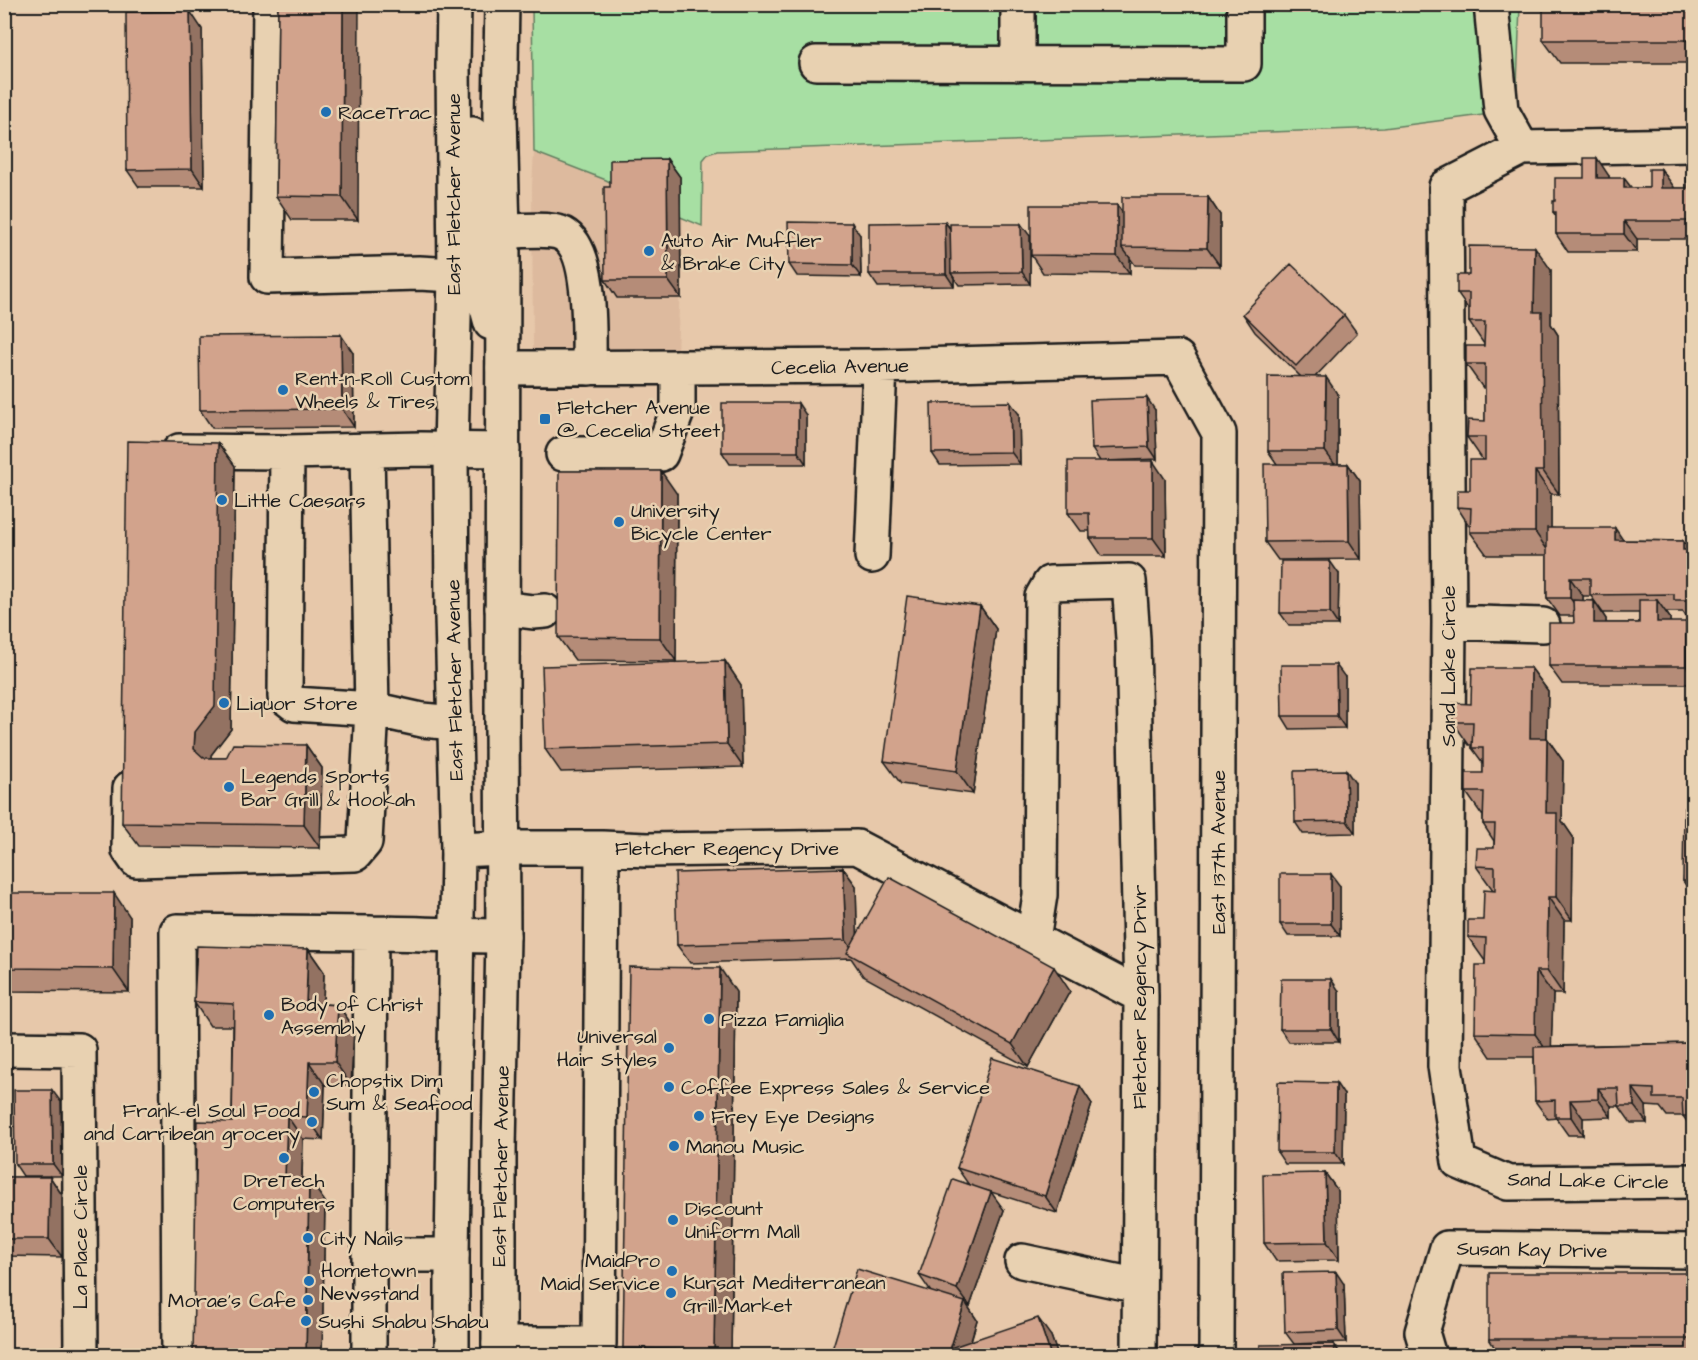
<svg xmlns="http://www.w3.org/2000/svg" width="1698" height="1360" font-family="'Architects Daughter',sans-serif">
	<style>
		.built { fill: #ddba9e }
		.green { fill: #a7dfa3; stroke: #627e60; stroke-width: 1.5 }
		.lines { fill: none; stroke-linecap: round; stroke-linejoin: round }
		.minor-casing { stroke: #1c1c1c; stroke-width: 38 }
		.major-casing { stroke: #1c1c1c; stroke-width: 38 }
		.minor { stroke: #e8d1b1; stroke-width: 33 }
		.major { stroke: #e8d1b1; stroke-width: 33 }
		.wall { fill: #b58c78; stroke: #1c1c1c; stroke-width: 1.5; fill-rule: evenodd }
		.shaded-wall { fill: #937262; stroke: #1c1c1c; stroke-width: 1.5 }
		.building { fill: #d2a38c; stroke: #1c1c1c; stroke-width: 1.5 }
		.poi-dot { fill: #1f6fb2; stroke: #e8d1b1; stroke-width: 2 }
		.labels { text-anchor: middle; stroke-width: 5; stroke-linejoin: round; paint-order: stroke }
		.poi-label { font-size: 20px; fill: #1c1c1c; stroke: #e8d1b1; text-anchor: start }
		.street-label { font-size: 20px; fill: #1c1c1c; stroke: #e8d1b1 }
	</style>
	<rect width="100%" height="100%" fill="#e7c8aa"/>
	<filter id="ink" filterUnits="userSpaceOnUse"><feTurbulence type="fractalNoise" baseFrequency=".0167" numOctaves="2"/><feDisplacementMap in="SourceGraphic" scale="12" xChannelSelector="R" yChannelSelector="G"/><feConvolveMatrix kernelMatrix="1 2 1 2 8 2 1 2 1" color-interpolation-filters="sRGB"/></filter>
	<g filter="url(#ink)">
		<path class="built" d="M534,152l72,28 55,29 22,9 -6,134h-144l-1,-166z"/>
		<path class="green" d="M532,5h988l-4,108h-18l-114,15 -667,23 -9,3 -5,6 -1,66 -41,-17 -55,-29 -72,-28z"/>
		<g class="lines">
			<defs>
				<path id="minor" d="M270,4l-3,273 152,-4 36,2
					M1018,4v60
					M1491,4l10,106 21,38
					M816,63l428,1v-60
					M1694,145l-172,3 -76,39 3,435 -4,444 14,96 49,21 186,-2
					M503,232c14,-1 48,-4 60,2 30,16 26,103 26,134
					M503,368l377,-2 298,-8 41,75 -3,923
					M179,451l108,1
					M563,454h98l17,-45v-42
					M872,556l8,-190
					M502,608l31,4 12,-1
					M1449,622l94,3
					M455,723l-33,-3 -50,-11 -78,-5 -9,-7 2,-245 134,-3 82,1
					M130,788l-1,62 7,10 219,-6 10,-12 7,-133 -5,-258
					M458,850l45,-2h99l45,2 210,-3 284,149
					M1033,939l7,-44 2,-298 8,-14 79,-2 4,58 8,357 -2,360
					M4,1049l75,1 2,306
					M369,1255l2,-322c44,0 88,3 132,3
					M1022,1261l117,25
					M499,1344h100l3,-496
					M179,1356l-2,-425 194,2
					M369,1356v-101h83
					M1429,1356l-7,-24 25,-84 247,3"/>
				<path id="major" d="M472,134l4,14 2,128 13,47
					M452,1356v-101l6,-405 -6,-233 -1,-167 4,-175 -2,-209 1,-62
					M499,1356v-207l4,-213 -1,-214 1,-490 -3,-117 2,-111"/>
			</defs>
			<use href="#minor" class="minor-casing"/>
			<use href="#major" class="major-casing"/>
			<use href="#minor" class="minor"/>
			<use href="#major" class="major"/>
		</g>
		<path class="wall" d="M278,4l80,216h-66l-16,-24z
			M1694,4v59h-134l-17,-23z
			M202,29l2,158h-65l-12,-17z
			M667,159l13,18 1,121h-64l-12,-18 5,-93z
			M1661,169l13,19h13l7,-11v64l-2,-2h-55v13h-69l-12,-18v-18l-3,-4 31,-34 25,-2v2l23,10h17z
			M1208,197l12,18v51l-85,-1 -5,-7v16l-87,-1 -12,-18 91,-43z
			M945,222l6,7 79,7v48l-71,1 -5,-7v8l-76,1 -9,-13z
			M860,235l1,42 -64,-1 -8,-12z
			M1551,270v54l7,11 1,159h-8v34l72,12 60,1 6,9h5v68h-7l-4,-6h-17l4,6v4l24,11v51h-132l-13,-18 25,-43v-7h-14l-13,-18v-43h-60l-17,-23v-5l-13,-20 13,-17 13,-30 -16,-23 18,-16v-33h-2l-17,-24 18,-18v-2l-15,-22v-12l-12,-17 12,-18zM1583,596h8l12,17h36v10h-33v-4l-12,-18h-11z
			M1243,314l101,1 13,18 -42,44 23,18v69h10l12,17 1,78 -83,1 -13,-18 12,-78 -9,-13 33,-74 -46,-45z
			M353,353l1,74 -142,1 -12,-18z
			M1155,410l2,49 -52,2 60,18 1,77h-64l-12,-18v-7h-9l-13,-18 32,-52 -8,-12z
			M1019,414l1,50 -80,1 -8,-12z
			M806,415v49h-76l-8,-12z
			M218,443l17,23 -4,263 -20,26v3h15l80,-13 16,23 -2,80 -181,-2 -17,-23z
			M677,494l-1,167 -101,-1 -17,-23z
			M1339,574l-1,51h-49l-9,-12z
			M980,606l16,23 -23,165 -72,-10 -17,-23z
			M725,661l16,24 2,82 -182,5 -16,-23z
			M1531,668l17,23 -1,47 16,23 -1,60 11,16 -1,83h-8l-1,74h-10l-2,52 143,-3v88l-11,-15h-16l-7,-9 -14,-1 1,17h-16l-12,-17h-8v11l-28,1v17h-15l-12,-17 -8,1 -13,-18 -1,-44h-43l-16,-24 10,-72 -17,-24 15,-17 12,-29v-1h-2l-17,-24 18,-18v-7l-11,-17v-9h-1l-16,-23 17,-19v-10l-11,-15v-3h-3l-16,-23 18,-18z
			M1345,677v51l-55,1 -8,-13z
			M1355,783v50l-52,1 -8,-12z
			M1694,809v88l-11,-16z
			M843,868l13,18 1,48 213,57 -42,76 -165,-91 -12,-18 -161,5 -13,-18z
			M1340,886v50h-52l-8,-12z
			M4,893l126,24 -1,75 -125,-1z
			M308,949l16,23 -1,32 15,1 16,23 -3,57h-26l-2,55 -20,-1 -1,40h7l16,23 -3,154h-129l39,-234 1,-96h-23l-16,-24z
			M1339,991v51h-50l-9,-13z
			M736,992l-5,364h-103l-5,-8z
			M1080,1086l12,18 -35,109 -69,-22 16,19 -34,96 -3,-1 10,15 -6,21 80,-5 7,20h-225l-2,-3 100,-61 -12,-17 50,-90 -12,-17z
			M1344,1095l-1,69h-58l-8,-12z
			M61,1102l1,74h-39l-8,-12z
			M1325,1173l13,18 1,69 -63,1 -12,-18z
			M4,1177h46l12,18v62l-58,-1z
			M1694,1273v83h-194l-11,-17z
			M1344,1284l2,58 -52,2 -9,-12z"/>
		<path class="shaded-wall" d="M343,4h16l-1,216 -16,-23z
			M190,11l12,18 2,158 -12,-18z
			M1597,158l12,18v19l-12,-17z
			M667,159l13,18 1,121 -13,-18z
			M1661,169l13,18v19l-13,-18z
			M1624,178l13,17 -13,-7z
			M1208,197l12,18v51l-13,-18z
			M1117,205l13,18 -8,24 8,11v16l-13,-18z
			M1624,221l13,18v13l-13,-18z
			M945,222l9,12 -3,39 3,5v8l-8,-12z
			M852,223l8,12 1,42 -9,-12z
			M1021,224l9,12v48l-8,-12z
			M1535,247l16,23v54l7,11 1,159 -16,-23 -9,-159z
			M341,335l12,18 1,74 -12,-18z
			M1326,377l12,18v74l-13,-18z
			M1147,398l8,12 2,49 -8,-12z
			M1010,402l9,12 1,50 -9,-12z
			M798,403l8,12v49l-8,-12z
			M218,443l17,23 -4,263 -20,26v17l-17,-23 1,-17z
			M1153,461l12,18 1,77 -13,-18z
			M1348,464l12,17 1,78 -12,-18z
			M661,471l16,23 -1,167 -16,-23z
			M1535,471l16,23v61l-16,-23z
			M1615,528l12,18 -12,-6z
			M1683,541l11,15 -11,-6z
			M1330,561l9,13 -1,51 -8,-12z
			M1570,578l13,18v20l-13,-18z
			M1657,600l13,18v22l-13,-18z
			M1594,601l12,18v22l-12,-18z
			M980,606l16,23 -23,165 -16,-23z
			M1686,622l8,11v44l-8,-11z
			M725,661l16,24 2,82 -16,-23z
			M1336,665l9,12v51l-8,-12z
			M1531,668l17,23 -2,70 -16,-23z
			M1547,738l16,23 -1,60 11,16 -1,83 -16,-23 -10,-84z
			M306,745l16,23 -2,80 -16,-23z
			M1346,770l9,13v50l-8,-12z
			M843,868l13,18 2,72 -12,-18z
			M1331,874l9,12v50l-9,-12z
			M114,893l16,24 -1,75 -16,-23z
			M1548,897l16,23 -1,74 -16,-23z
			M308,949l16,23 -2,54 -16,-23z
			M1054,967l16,24 -42,76 -16,-23z
			M720,968l16,24 -5,364h-13l-4,-6z
			M1536,971l17,23 -2,63 -16,-23z
			M1331,979l8,12v51l-8,-13z
			M338,1005l16,23 -3,57 -16,-23z
			M309,1062l16,23 -2,55 -16,-23z
			M1336,1083l8,12 -1,69 -8,-12z
			M1080,1086l12,18 -35,109 -12,-17z
			M1598,1088l13,18v11l-13,-18z
			M1633,1088l13,18 1,17 -13,-17z
			M52,1090l9,12 1,74 -9,-12z
			M1570,1100l13,18v17l-12,-18z
			M287,1116l16,23 -2,62 -16,-23z
			M1325,1173l13,18 1,69 -12,-18z
			M50,1177l12,18v62l-13,-18z
			M309,1179l16,23 -3,154h-16z
			M991,1192l13,18 -34,96 -13,-17z
			M1336,1272l8,12 2,58 -8,-12z
			M965,1302l12,18 -11,36h-18z
			M1038,1318l13,18 7,20h-7z
			M1334,1344l8,12h-8z"/>
		<path class="building" d="M278,4h65l-1,193 -66,-1z
			M1543,4h151v36h-151z
			M190,11l2,158 -65,1 -1,-158z
			M1584,158h13v20h27v10h25v-19h12v19h26v-11h7v56h-6v-12h-64v13h-68v-22h-3v-11h2v-23h29z
			M667,159l1,121h-63l-1,-93h6v-27z
			M1122,197h86l-1,51 -85,-1z
			M1031,205h86v51l-86,-1z
			M788,222l64,1v42l-63,-1z
			M945,222l1,52h-77v-51z
			M950,224h71l1,48 -71,1z
			M1469,246l66,1 -1,65h8l1,159h-8v61h-65l1,-24 -14,-1v-17h13v-30h15v-23h-18l1,-17 17,1v-57h-19v-18h18l1,-24h-16v-29h-12v-18h12z
			M1291,264l53,51 -48,51 -53,-52z
			M341,335l1,74 -142,1 -1,-74z
			M1268,376l58,1 -1,74h-57z
			M1147,398l2,49 -57,2 -2,-49z
			M1010,402l1,50 -79,1 -1,-50z
			M722,403h76v49h-76z
			M127,441l91,2 -3,263 -20,26 -1,17 10,9h22l7,-14 73,1 -2,80 -182,-2z
			M1068,461h85v77h-63l-1,-25h-21z
			M1264,464h84l1,77 -84,1z
			M559,471h102l-1,167 -102,-1z
			M1547,528h68v12l68,1v9h11v50h-20v-6l-84,1v-17h-20v20h-23z
			M1281,561h49v52h-50z
			M907,596l73,10 -23,165 -73,-10z
			M1573,600l21,1v22h45v-23h18v22h29v44h-137v-43h25z
			M725,661l2,83 -182,5 -3,-83z
			M1281,665h55l1,51h-55z
			M1472,668h59l-1,70h17l-1,75h11l-1,84h-8l-1,74h-11l-1,63 -60,-1 1,-68h9l1,-27 -18,-1v-17h15l1,-30 11,1v-24l-19,-1 1,-18h17l1,-24h-12l1,-32h-18v-19h17v-25h-11l1,-26h-20v-19l18,1z
			M1346,770l1,51 -52,1 -1,-51z
			M1684,808l10,1v72h-11z
			M843,868l3,72 -169,5 -2,-72z
			M1280,874h51v50h-51z
			M889,877l165,90 -42,77 -165,-91z
			M4,893h110l-1,76 -109,-1z
			M197,946l111,3 -2,54 32,2 -3,57h-26l-2,55 -20,-1 -2,62 24,1 -3,177h-113l4,-235 35,1 2,-118 -40,-2z
			M629,967l91,1 -6,382 -91,-2z
			M1281,979h50v50h-51z
			M1694,1043v73h-11l-1,-18h-28v-9l-21,-1 1,18h-15l-1,-18h-20v11l-28,1 1,17h-16v-17l-20,1 -1,-54z
			M992,1058l88,28 -35,110 -88,-28z
			M1278,1082l58,1 -1,69h-58z
			M14,1090h38l1,74h-38z
			M1325,1173l2,69 -63,1 -1,-69z
			M4,1177h46l-1,62h-45z
			M953,1179l38,13 -34,97 -38,-14z
			M857,1269l108,33 -17,54h-108l-9,-3z
			M1336,1272l2,58 -53,2 -2,-59z
			M1489,1273h205v66h-205z
			M1038,1318l13,38h-95l-3,-9z
			M1334,1344v12h-74v-11z"/>
	</g>
	<g class="poi-dot">
		<circle cx="326" cy="112" r="6"/>
		<circle cx="649" cy="251" r="6"/>
		<circle cx="283" cy="390" r="6"/>
		<rect x="539" y="413" width="12" height="12" rx="3"/>
		<circle cx="222" cy="500" r="6"/>
		<circle cx="619" cy="522" r="6"/>
		<circle cx="224" cy="703" r="6"/>
		<circle cx="229" cy="787" r="6"/>
		<circle cx="269" cy="1015" r="6"/>
		<circle cx="709" cy="1019" r="6"/>
		<circle cx="669" cy="1048" r="6"/>
		<circle cx="669" cy="1087" r="6"/>
		<circle cx="314" cy="1092" r="6"/>
		<circle cx="699" cy="1116" r="6"/>
		<circle cx="312" cy="1122" r="6"/>
		<circle cx="674" cy="1146" r="6"/>
		<circle cx="284" cy="1158" r="6"/>
		<circle cx="673" cy="1220" r="6"/>
		<circle cx="308" cy="1238" r="6"/>
		<circle cx="672" cy="1271" r="6"/>
		<circle cx="309" cy="1281" r="6"/>
		<circle cx="671" cy="1293" r="6"/>
		<circle cx="308" cy="1300" r="6"/>
		<circle cx="306" cy="1321" r="6"/>
	</g>
	<g class="labels">
		<g class="poi-label">
			<text x="338" y="119">RaceTrac</text>
			<text x="661" y="247">Auto Air Muffler<tspan x="661" dy="23">&amp; Brake City</tspan></text>
			<text x="295" y="385">Rent-n-Roll Custom<tspan x="295" dy="23">Wheels &amp; Tires</tspan></text>
			<text x="557" y="414">Fletcher Avenue<tspan x="557" dy="23">@ Cecelia Street</tspan></text>
			<text x="234" y="507">Little Caesars</text>
			<text x="631" y="517">University<tspan x="631" dy="23">Bicycle Center</tspan></text>
			<text x="236" y="710">Liquor Store</text>
			<text x="241" y="783">Legends Sports<tspan x="241" dy="23">Bar Grill &amp; Hookah</tspan></text>
			<text x="281" y="1011">Body of Christ<tspan x="281" dy="23">Assembly</tspan></text>
			<text x="721" y="1026">Pizza Famiglia</text>
			<text x="657" y="1043" text-anchor="end">Universal<tspan x="657" dy="23">Hair Styles</tspan></text>
			<text x="326" y="1087">Chopstix Dim<tspan x="326" dy="23">Sum &amp; Seafood</tspan></text>
			<text x="681" y="1094">Coffee Express Sales &amp; Service</text>
			<text x="300" y="1117" text-anchor="end">Frank-el Soul Food<tspan x="300" dy="23">and Carribean grocery</tspan></text>
			<text x="711" y="1123">Frey Eye Designs</text>
			<text x="686" y="1153">Manou Music</text>
			<text x="284" y="1187" text-anchor="middle">DreTech<tspan x="284" dy="23">Computers</tspan></text>
			<text x="685" y="1215">Discount<tspan x="685" dy="23">Uniform Mall</tspan></text>
			<text x="320" y="1245">City Nails</text>
			<text x="660" y="1267" text-anchor="end">MaidPro<tspan x="660" dy="23">Maid Service</tspan></text>
			<text x="321" y="1277">Hometown<tspan x="321" dy="23">Newsstand</tspan></text>
			<text x="683" y="1289">Kursat Mediterranean<tspan x="683" dy="23">Grill-Market</tspan></text>
			<text x="296" y="1307" text-anchor="end">Morae's Cafe</text>
			<text x="318" y="1328">Sushi Shabu Shabu</text>
		</g>
		<g class="street-label">
			<text transform="translate(453 194) rotate(-90)" y="7">East Fletcher Avenue</text>
			<text transform="translate(840 366) rotate(-1)" y="7">Cecelia Avenue</text>
			<text transform="translate(1448 666) rotate(-90)" y="7">Sand Lake Circle</text>
			<text transform="translate(454 680) rotate(-91)" y="7">East Fletcher Avenue</text>
			<text x="727" y="855">Fletcher Regency Drive</text>
			<text transform="translate(1218 852) rotate(-90)" y="7">East 137th Avenue</text>
			<text transform="translate(1139 997) rotate(-90)" y="7">Fletcher Regency Drivr</text>
			<text transform="translate(500 1166) rotate(-89)" y="7">East Fletcher Avenue</text>
			<text transform="translate(1588 1180) rotate(1)" y="7">Sand Lake Circle</text>
			<text transform="translate(80 1237) rotate(-90)" y="7">La Place Circle</text>
			<text transform="translate(1532 1249) rotate(1)" y="7">Susan Kay Drive</text>
		</g>
	</g>
	<rect width="1698" height="1360" fill="none" stroke="#e8d1b1" stroke-width="24"/>
	<rect x="12" y="12" width="1674" height="1336" fill="none" stroke="#1c1c1c" stroke-width="2" filter="url(#ink)"/>
</svg>
